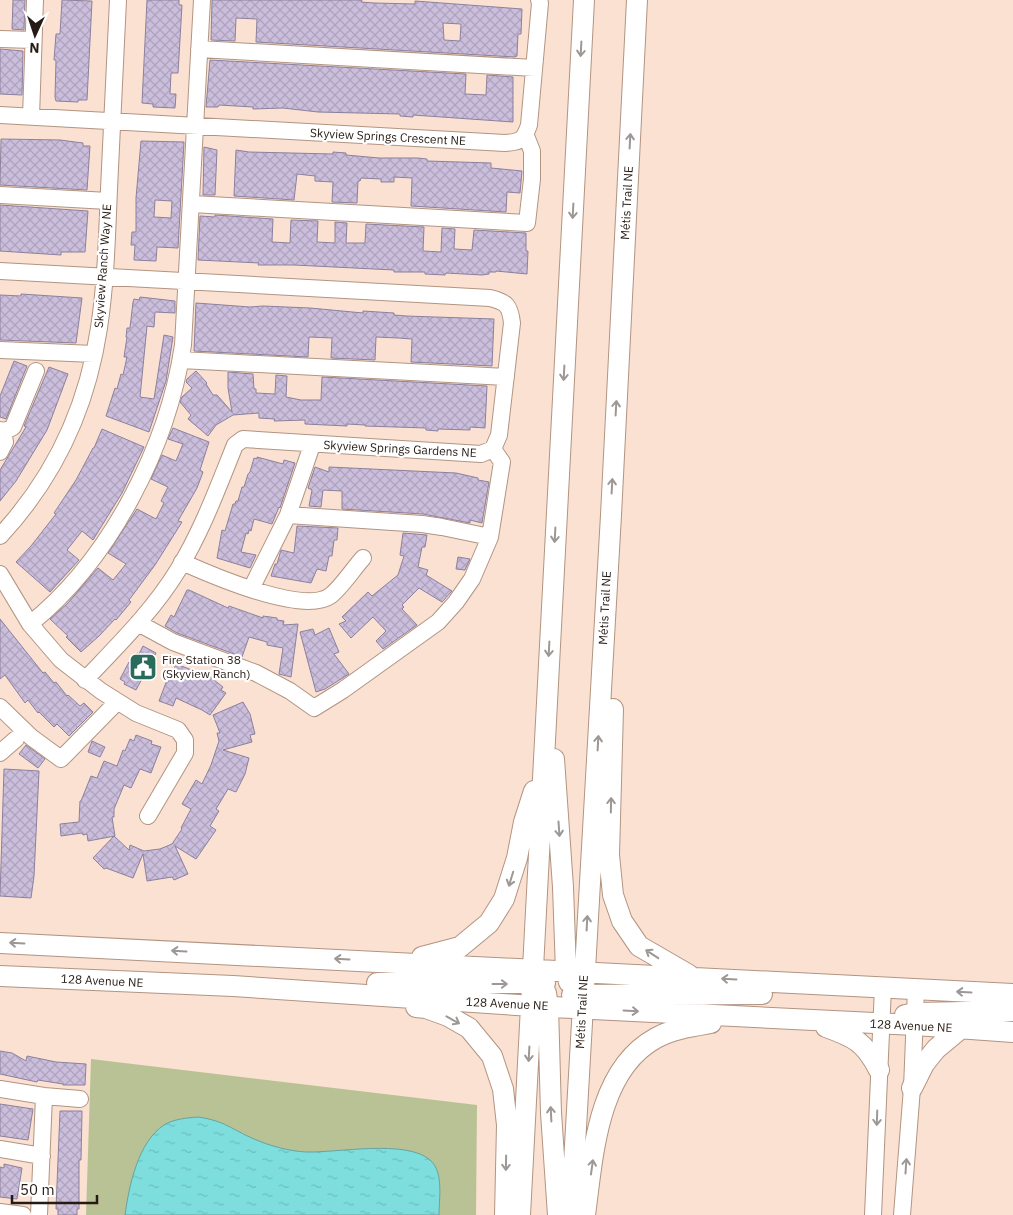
<svg xmlns="http://www.w3.org/2000/svg" width="1013" height="1215" font-family="'IBM Plex Sans',sans-serif">
	<style>
		.green { fill: #b9c294 }
		.water { fill: url(#water-ripples); stroke: #64a4a1 }
		.building { fill: url(#building-cross-hatch); stroke: #8c809d; fill-rule: evenodd }
		.lines { fill: none; stroke-linecap: round; stroke-linejoin: round }
		.minor-casing { stroke: #b29481; stroke-width: 18 }
		.major-casing { stroke: #b29481; stroke-width: 22 }
		.minor { stroke: #fff; stroke-width: 16 }
		.major { stroke: #fff; stroke-width: 20 }
		.oneway { stroke: #9d9895 }
		.labels { text-anchor: middle; stroke-width: 4.5; stroke-linejoin: round; paint-order: stroke }
		.street-label { font-size: 12px; fill: #261b14; stroke: #fff }
		.poi-label { font-size: 12px; fill: #261b14; stroke: #fff; text-anchor: start }
	</style>
	<defs>
		<pattern id="water-ripples" width="26" height="14" patternUnits="userSpaceOnUse" patternTransform="scale(1.25)"><rect width="26" height="14" fill="#7edede"/><path d="M2 4q2-2 4 0t4 0M15 11q2-2 4 0t4 0" fill="none" stroke="#6dbebe"/></pattern>
		<pattern id="building-cross-hatch" width="8" height="8" patternUnits="userSpaceOnUse" patternTransform="scale(1.25)"><rect width="8" height="8" fill="#cbbedd"/><path d="M0 0l8 8M0 8l8-8" fill="none" stroke="#aea3bd"/></pattern>
	</defs>
	<rect width="100%" height="100%" fill="#fbe1d2"/>
	<path class="green" d="M91,1059l386,46 -1,110h-390z"/>
	<path class="water" d="M198,1117c27,4 33,12 56,22 16,7 35,12 52,13 31,1 100,-13 124,8 14,12 9,38 9,55h-314c4,-29 13,-73 39,-90 10,-6 22,-7 34,-8z"/>
	<path class="building" d="M13,0h12l-1,30 -12,-1z
		M62,0l30,1 -5,99h-9v2l-22,-1 -1,-4 1,-37h-2l2,-26h4z
		M147,0h32v5h3l-4,68h-7l-1,21h6l-1,14 -22,-1v-3l-11,-1z
		M212,0h150l-1,2 13,1 41,1v-3l107,8 -1,25h-3l-1,22 -2,1 -259,-15 1,-23 -21,-1 -1,23 -24,-1zM443,23l18,1 -1,17 -16,-1z
		M0,49l23,2 -1,44 -22,-1z
		M210,60l256,14 -1,20 21,1 1,-20 26,2v45l-100,-7v2l-13,-1v-2l-82,-2 -35,-4 -30,1v-2l-34,-2 -1,2h-12z
		M1,139l59,1 23,3v3h7l-3,44 -87,-5z
		M141,141l43,1 -6,106 -21,-1 -1,14 -22,-1 1,-15h-4l1,-13h4v-34zM155,200l17,1 -1,17 -17,-1z
		M204,147l13,3 -2,45h-12z
		M236,150l13,2 84,2v-2l13,1v2l33,3h39l9,1v2l64,2v5l31,3 -2,22 -13,-1 -1,20 -95,-6 1,-28 -18,-1v5h-13v-3l-20,-1 -1,3h-2l-1,22 -25,-1 1,-20 -18,-1v-5l-18,-2 -3,26 -60,-4z
		M0,205l88,6 -3,41h-24v3l-61,-4z
		M215,215l58,4 -1,23 18,1 1,-23 27,1 -1,21 18,1v-21l12,1 -1,20h19l1,-19 58,3 -1,24 18,1 1,-24 13,1 -1,20 18,1 2,-20 52,3v18h2l-1,23 -31,-3v1h-7v2l-7,1 -36,-2 -1,2 -20,-1v-2h-31v-2l-100,-5h-36l1,-2 -61,-3 2,-44 15,1z
		M21,294l61,4 -6,45 -76,-3v-45l21,1z
		M140,297l35,4v12l-20,-1 -1,15 -7,-1 -7,71 14,2 10,-64 9,2 -7,44 -17,51 -43,-16 9,-28 2,1 4,-15 2,1 4,-18h-3l3,-20h-1l1,-9h3l3,-26 1,-3 5,1z
		M196,303l54,4 13,-1 47,2 53,5v-2l31,2v2l12,1 88,3 -2,47 -81,-4 1,-23 -14,-1 -22,-1 -1,23 -44,-2 1,-20 -23,-1 -1,20 -114,-6z
		M14,361l13,5 -21,53 -6,-2v-21z
		M49,367l19,7 -21,56 -31,51 -16,20v-31l26,-43 -2,-1z
		M196,371l11,12 -1,1 7,11h4l15,17 -4,-24v-16l25,2 1,15h2v4l19,1 1,-19 11,1 -1,21 15,3h20l1,-23 165,9 -2,42 -15,-1v3l-32,-1v2l-12,-1v-2l-61,-2v-1l-18,-1v2l-42,-2v-4l-31,1 1,-2 -16,-1v-5l-26,2 -17,10 -8,11 -20,-17 3,-4 -11,-13 2,-5 10,-9 -6,-6 1,-3z
		M173,428l36,14 -9,28 3,2 -6,16 -19,33 4,1 -27,43 -26,35 2,2 -15,18 -1,-1 -16,17 -18,16 -15,-15 2,-1 -18,-17 17,-15 31,-36 15,12 13,-16 -18,-11 29,-44 19,10 8,-16 -3,-2 7,-14 -17,-8 11,-24 14,6 7,-17 -15,-5z
		M102,429l42,18 -22,46 -29,47 -11,-9 -15,19 12,10 -29,32 -34,-30 15,-16 25,-32 -2,-1 22,-33 17,-32h1z
		M257,457l26,7 1,-4 11,3 -15,45 -1,-1 -7,17 -18,-5 -3,12 -2,-1 -1,4 -2,-1 -5,19 15,3 -6,13 -33,-10 5,-28 3,1 8,-27h2l1,-3h2l4,-14h2l4,-13 2,-2 4,-14 3,1z
		M315,467l14,5v-5l127,6 22,5v2l11,2 -7,41 -12,-3v3l-47,-9 -81,-5v-18l-19,-1 -2,17 -12,-1 3,-16 -4,-2z
		M297,526l41,2 -1,12h-3l-2,16h-3l-3,15 -9,-2 -6,14 -40,-7 4,-12h2l4,-14 13,3z
		M403,533l24,2 -2,12h-3l-4,20 10,3 -2,5 26,16 -10,11 -23,-14 -17,17 2,2 -2,2 15,16 -34,24 -7,-8 10,-10 -13,-14 -22,21 -12,-14 7,-3 -4,-4 26,-25 4,4 26,-21 6,-19 -4,-1z
		M458,557l12,2 -5,11 -9,-1z
		M187,590h2l39,18 1,-2 34,12v-2l14,2v2l7,1 -1,4 15,-1 -7,53 -12,-3 4,-26 -16,-3v-3l-18,-5 -7,20 -65,-24 -12,-7 6,-11 3,2z
		M0,619l43,54 2,-1 9,11 2,-1 11,14 1,-1 12,11 4,-3 9,9 -24,24 -12,-12 -3,3 -15,-15 -1,1 -10,-13 -3,3 -20,-28 -5,4z
		M329,628l10,24 -5,2 15,20 -24,15 -9,3 -16,-60 13,-3 2,6z
		M143,646l13,7 -20,37 -12,-6 1,-2 -5,-3 9,-17 1,1 7,-10 2,1z
		M176,664l34,13 13,10 -2,3 5,3 -16,22 -8,-5 -26,-12 -3,8 -14,-5 8,-21 2,1z
		M243,702l7,12 5,20 -5,1 2,7 -29,8 26,8 -4,16 -9,18 -8,-3 -12,20 3,2 -9,15 6,4 -20,29 -21,-13 13,28 -14,6 -2,-3 -25,4 -4,-27 -10,24 -27,-10 -2,1 -11,-11 21,-22 15,14 1,-5 14,6 16,-2 12,-5 10,-15 -1,-1 10,-19 -9,-5 14,-24 6,4 9,-19 8,-24 -2,-8h3l-7,-18z
		M136,735l16,6 -1,3 10,3 -10,26 -11,-4 -9,19 -7,-3 -10,24v8h-2l3,19 -27,5 -1,-7 -4,1 -1,-2 -21,3 -1,-12 19,-2 1,-21h1l10,-25 6,2 7,-17 13,5 6,-16 2,1 5,-12 4,2z
		M92,741l13,6 -5,10 -12,-5z
		M26,745l19,14 -7,9 -19,-14z
		M4,769l35,2 -5,105 -3,22 -31,-2z
		M0,1051l12,2 14,8 1,-5 29,6 30,2 -1,21h-22v-1l-25,-4 -1,2 -37,-8z
		M0,1104l33,5 -5,31 -28,-4z
		M60,1111h22l-1,49h-2v49h-2v6h-19v-6h-2z
		M4,1164l18,4 -5,31 -17,-2v-30l4,1z"/>
	<g class="lines">
		<defs>
			<path id="minor" d="M0,39l33,1
				M199,49l335,19
				M0,115l505,28c16,-1 19,-3 24,-18l11,-122 -1,-3
				M31,117l4,-117
				M0,195l108,6
				M192,204l335,19 5,-44v-28l-6,-15
				M0,271l490,27c16,4 20,7 22,25l-13,112 -6,14 -12,5 -238,-15 -8,6c-17,42 -33,86 -57,125 -25,41 -60,75 -93,110
				M0,350l94,4
				M181,360l325,17
				M0,430l3,2 2,10 -5,10
				M3,432l10,-5 23,-56
				M288,515l134,9 20,3 48,10
				M0,536c55,-59 87,-128 99,-208 7,-46 8,-93 10,-139 3,-63 6,-126 9,-189
				M182,562c29,13 121,53 148,34 10,-7 24,-28 33,-38
				M0,574l30,50 31,36 40,31 35,22 42,17 7,10v13l-37,63
				M251,589l37,-74 24,-70
				M138,623l35,19 83,31 34,18 24,17 29,-18 95,-68 18,-20 16,-23 18,-42 12,-75 -9,-13
				M30,624c81,-65 138,-178 153,-279l19,-345
				M0,707l31,30 30,22 56,-57
				M0,753l16,-14
				M0,1089l44,7 36,3
				M0,1149l42,7
				M0,1212l23,3
				M39,1215l5,-119
				M873,1215l10,-228
				M902,1215l10,-127 4,-99"/>
			<path id="major" d="M613,709l-4,146 4,40 9,26 17,25 50,29
				M554,759l9,128 3,84 3,11
				M0,943l1013,51
				M422,957l38,-10 29,-24 15,-24 13,-41 7,-36 10,-31
				M0,976l233,10 299,20 383,19 98,7
				M377,983h168
				M546,993l2,13 3,107 7,102
				M572,995l190,-1
				M416,1007l10,1 22,8 21,12 23,28 11,33 4,36 -2,90
				M905,1015l11,-2 97,-2
				M826,1027c28,10 39,15 53,43
				M912,1088l12,-24 12,-15 24,-20
				M520,1215l64,-1215
				M571,1215l40,-700 26,-515
				M585,1215c8,-59 12,-145 71,-177 16,-9 37,-12 55,-15"/>
		</defs>
		<use href="#minor" class="minor-casing"/>
		<use href="#major" class="major-casing"/>
		<use href="#minor" class="minor"/>
		<use href="#major" class="major"/>
	</g>
	<defs><path id="oneway-shaft" d="M-6 0H5M1.5-3L5.5 0L1.5 3" fill="none" stroke-width="1.6" stroke-linecap="round" stroke-linejoin="round" transform="scale(1.25)"/></defs>
	<g class="oneway">
		<use href="#oneway-shaft" transform="translate(581 49) rotate(93)"/>
		<use href="#oneway-shaft" transform="translate(630 141) rotate(-87)"/>
		<use href="#oneway-shaft" transform="translate(573 211) rotate(93)"/>
		<use href="#oneway-shaft" transform="translate(564 373) rotate(93)"/>
		<use href="#oneway-shaft" transform="translate(616 408) rotate(-87)"/>
		<use href="#oneway-shaft" transform="translate(612 486) rotate(-87)"/>
		<use href="#oneway-shaft" transform="translate(555 535) rotate(93)"/>
		<use href="#oneway-shaft" transform="translate(549 649) rotate(93)"/>
		<use href="#oneway-shaft" transform="translate(598 743) rotate(-87)"/>
		<use href="#oneway-shaft" transform="translate(611 805) rotate(-89)"/>
		<use href="#oneway-shaft" transform="translate(559 829) rotate(86)"/>
		<use href="#oneway-shaft" transform="translate(511 879) rotate(107)"/>
		<use href="#oneway-shaft" transform="translate(587 923) rotate(-87)"/>
		<use href="#oneway-shaft" transform="translate(17 943) rotate(-177)"/>
		<use href="#oneway-shaft" transform="translate(179 951) rotate(-177)"/>
		<use href="#oneway-shaft" transform="translate(652 954) rotate(-147)"/>
		<use href="#oneway-shaft" transform="translate(342 959) rotate(-177)"/>
		<use href="#oneway-shaft" transform="translate(729 979) rotate(-177)"/>
		<use href="#oneway-shaft" transform="translate(500 984)"/>
		<use href="#oneway-shaft" transform="translate(964 992) rotate(-177)"/>
		<use href="#oneway-shaft" transform="translate(631 1011) rotate(3)"/>
		<use href="#oneway-shaft" transform="translate(453 1020) rotate(29)"/>
		<use href="#oneway-shaft" transform="translate(529 1054) rotate(93)"/>
		<use href="#oneway-shaft" transform="translate(551 1114) rotate(-93)"/>
		<use href="#oneway-shaft" transform="translate(877 1118) rotate(92)"/>
		<use href="#oneway-shaft" transform="translate(506 1163) rotate(91)"/>
		<use href="#oneway-shaft" transform="translate(906 1166) rotate(-86)"/>
		<use href="#oneway-shaft" transform="translate(592 1167) rotate(-82)"/>
	</g>
	<defs>
		<symbol id="civic-square" viewBox="-11 -11 22 22"><rect x="-9" y="-9" width="18" height="18" rx="4" fill="#2a6b5b" stroke="#fff"/><path d="M-.6-6.5H3V-4.5H.6V-3L4-1V1h2V6H-6V1h2V-1L-.6-3ZM-1.2 2.5V6h2.4V2.5Z" fill="#fff"/></symbol>
	</defs>
	<g fill-rule="evenodd">
		<use href="#civic-square" x="127" y="651" width="32" height="32"/>
	</g>
	<g class="labels">
		<g class="street-label">
			<text transform="translate(388 137) rotate(3)" y="4">Skyview Springs Crescent NE</text>
			<text transform="translate(627 203) rotate(-87)" y="4">Métis Trail NE</text>
			<text transform="translate(103 266) rotate(-86)" y="4">Skyview Ranch Way NE</text>
			<text transform="translate(400 449) rotate(3)" y="4">Skyview Springs Gardens NE</text>
			<text transform="translate(605 608) rotate(-87)" y="4">Métis Trail NE</text>
			<text transform="translate(102 981) rotate(3)" y="4">128 Avenue NE</text>
			<text transform="translate(507 1004) rotate(3)" y="4">128 Avenue NE</text>
			<text transform="translate(582 1012) rotate(-87)" y="4">Métis Trail NE</text>
			<text transform="translate(911 1026) rotate(3)" y="4">128 Avenue NE</text>
		</g>
		<g class="poi-label">
			<text x="162" y="664">Fire Station 38<tspan x="162" dy="14">(Skyview Ranch)</tspan></text>
		</g>
	</g>
	<g transform="translate(35 35) rotate(183)" stroke="#ffffff" stroke-width="4" paint-order="stroke">
	<path d="M0-4L9 19L0 12L-9 19Z" fill="#261b14"/>
	<text y="-8" font-size="14" font-weight="bold" text-anchor="middle" fill="#261b14">N</text>
	</g>
	<path d="M12 1195v8h85v-8" fill="none" stroke="#261b14" stroke-width="2.5"/>
	<text x="20" y="1195" font-size="15" fill="#261b14" stroke="#ffffff" stroke-width="4" paint-order="stroke">50 m</text>
</svg>
